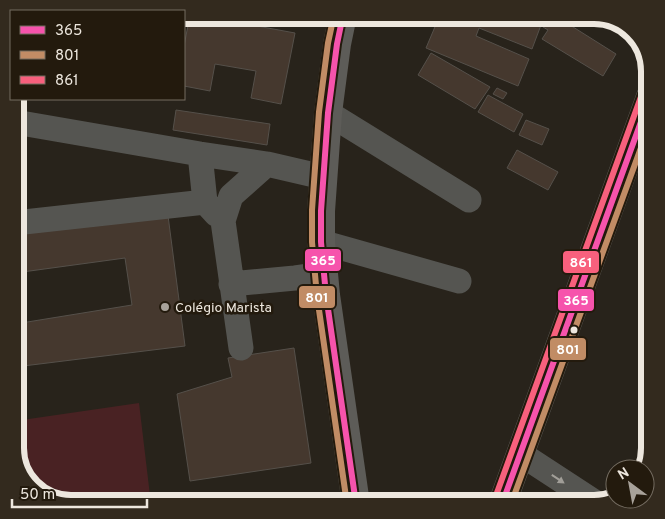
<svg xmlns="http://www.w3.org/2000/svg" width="665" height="519" font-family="Overpass,sans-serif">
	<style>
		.green { fill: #492223 }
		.building { fill: #45382e; stroke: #55504a }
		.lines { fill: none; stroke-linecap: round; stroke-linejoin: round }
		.minor { stroke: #555551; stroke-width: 25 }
		.major { stroke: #5d5c58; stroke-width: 28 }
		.bus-1-casing { stroke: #231a0d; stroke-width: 10 }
		.bus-2-casing { stroke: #231a0d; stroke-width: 10 }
		.bus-3-casing { stroke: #231a0d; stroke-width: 10 }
		.bus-1 { stroke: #f653ac; stroke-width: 6 }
		.bus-2 { stroke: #c18c65; stroke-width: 6 }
		.bus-3 { stroke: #f8607d; stroke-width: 6 }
		.oneway { fill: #a19e98 }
		.poi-dot { fill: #a8a29a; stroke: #231a0d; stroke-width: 2 }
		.bus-dot { fill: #ede7de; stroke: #231a0d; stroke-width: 2 }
		.labels { text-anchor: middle; stroke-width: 5; stroke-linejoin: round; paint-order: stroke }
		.poi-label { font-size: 14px; fill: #ede7de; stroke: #231a0d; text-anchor: start }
		.rim { fill: none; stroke: #ede7de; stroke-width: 6 }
		.line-badge { stroke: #231a0d; stroke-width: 2 }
		.badge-label { font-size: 14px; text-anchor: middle; font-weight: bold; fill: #fff }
	</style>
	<rect width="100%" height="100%" fill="#28231b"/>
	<path class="green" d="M139,403l12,101h-80l-37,-14 -19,-39v-30z"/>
	<path class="building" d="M190,15h7l98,18 -14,71 -30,-6 5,-27 -41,-7 -5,27 -26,-5v-40z
		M440,15h77l24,10 -9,24 -53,-21 -3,8 53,23 -11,27 -92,-38z
		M550,15h4l62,39 -13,22 -61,-37 6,-9 -5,-3z
		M431,53l59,34 -15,22 -57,-34z
		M497,88l10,5 -4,6 -10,-5z
		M488,95l35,19 -9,18 -36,-20z
		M176,110l94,14 -3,21 -94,-15z
		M526,120l23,9 -7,16 -23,-10z
		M517,150l41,22 -10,18 -41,-22z
		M167,208l18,138 -170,21v-43l117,-19 -7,-47 -110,15v-39z
		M294,348l17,115 -121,18 -13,-87 55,-17 -4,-19z"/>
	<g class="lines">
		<path class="minor" d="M328,113l141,87
			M15,122l185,32 67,10 56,13
			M200,154l5,48 11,12
			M15,223l190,-21
			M321,242l138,39
			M231,284l64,-6 29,-4
			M241,348l-18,-127 8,-25 36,-32
			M521,454l75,49"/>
		<path class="major" d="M343,15l-6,29 -9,69 -7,98v31l5,53 30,209
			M502,504l148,-407"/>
		<defs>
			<path id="bus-1" d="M343,15l-6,29 -9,69 -7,98v31l5,53 30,209
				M502,504l148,-407"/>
			<path id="bus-2" d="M334,15l-6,28 -9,69 -7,98v32l5,54 30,208
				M511,504l139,-381"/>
			<path id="bus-3" d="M494,501l148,-407"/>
		</defs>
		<use href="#bus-1" class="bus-1-casing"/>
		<use href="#bus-2" class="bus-2-casing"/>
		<use href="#bus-3" class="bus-3-casing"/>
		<use href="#bus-1" class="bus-1"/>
		<use href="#bus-2" class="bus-2"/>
		<use href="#bus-3" class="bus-3"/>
	</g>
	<defs><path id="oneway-solid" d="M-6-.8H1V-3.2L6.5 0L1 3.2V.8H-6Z" transform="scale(1.25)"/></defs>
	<use class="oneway" href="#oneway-solid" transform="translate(558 479) rotate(34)"/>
	<circle class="poi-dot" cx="165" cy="307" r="5"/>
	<circle class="bus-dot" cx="574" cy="330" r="4.5"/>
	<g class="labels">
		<g class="poi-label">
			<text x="175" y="312">Colégio Marista</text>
		</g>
	</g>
	<path d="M0 0H665V519H0ZM71 24H594A47 47 0 0 1 641 71V448A47 47 0 0 1 594 495H71A47 47 0 0 1 24 448V71A47 47 0 0 1 71 24Z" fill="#332a1e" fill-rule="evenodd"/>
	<path class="rim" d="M71 24H594A47 47 0 0 1 641 71V448A47 47 0 0 1 594 495H71A47 47 0 0 1 24 448V71A47 47 0 0 1 71 24Z"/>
	<g class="line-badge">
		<rect x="304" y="248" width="38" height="24" rx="5" fill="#f653ac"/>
		<rect x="562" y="250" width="38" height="24" rx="5" fill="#f8607d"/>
		<rect x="298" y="285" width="38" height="24" rx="5" fill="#c18c65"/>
		<rect x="557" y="288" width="38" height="24" rx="5" fill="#f653ac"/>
		<rect x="549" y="337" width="38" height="24" rx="5" fill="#c18c65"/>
	</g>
	<g class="badge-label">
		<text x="323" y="265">365</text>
		<text x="581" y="267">861</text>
		<text x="317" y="302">801</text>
		<text x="576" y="305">365</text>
		<text x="568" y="354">801</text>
	</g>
	<rect x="10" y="10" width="175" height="90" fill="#231a0d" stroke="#746c61"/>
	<rect x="20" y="26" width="25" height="8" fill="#f653ac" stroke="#746c61"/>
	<text x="55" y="35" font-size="15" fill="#ede7de">365</text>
	<rect x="20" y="51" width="25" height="8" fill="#c18c65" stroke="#746c61"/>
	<text x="55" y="60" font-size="15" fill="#ede7de">801</text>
	<rect x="20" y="76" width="25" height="8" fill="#f8607d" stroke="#746c61"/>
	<text x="55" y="85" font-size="15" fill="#ede7de">861</text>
	<g transform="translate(630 484) rotate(328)"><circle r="24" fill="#231a0d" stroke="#746c61"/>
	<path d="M0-4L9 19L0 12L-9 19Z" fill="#a8a29a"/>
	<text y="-8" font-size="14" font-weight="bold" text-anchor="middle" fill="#ede7de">N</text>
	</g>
	<path d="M12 499v8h135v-8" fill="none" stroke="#ede7de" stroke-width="2.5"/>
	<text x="20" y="499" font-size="15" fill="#ede7de" stroke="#231a0d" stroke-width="4" paint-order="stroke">50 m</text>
</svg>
